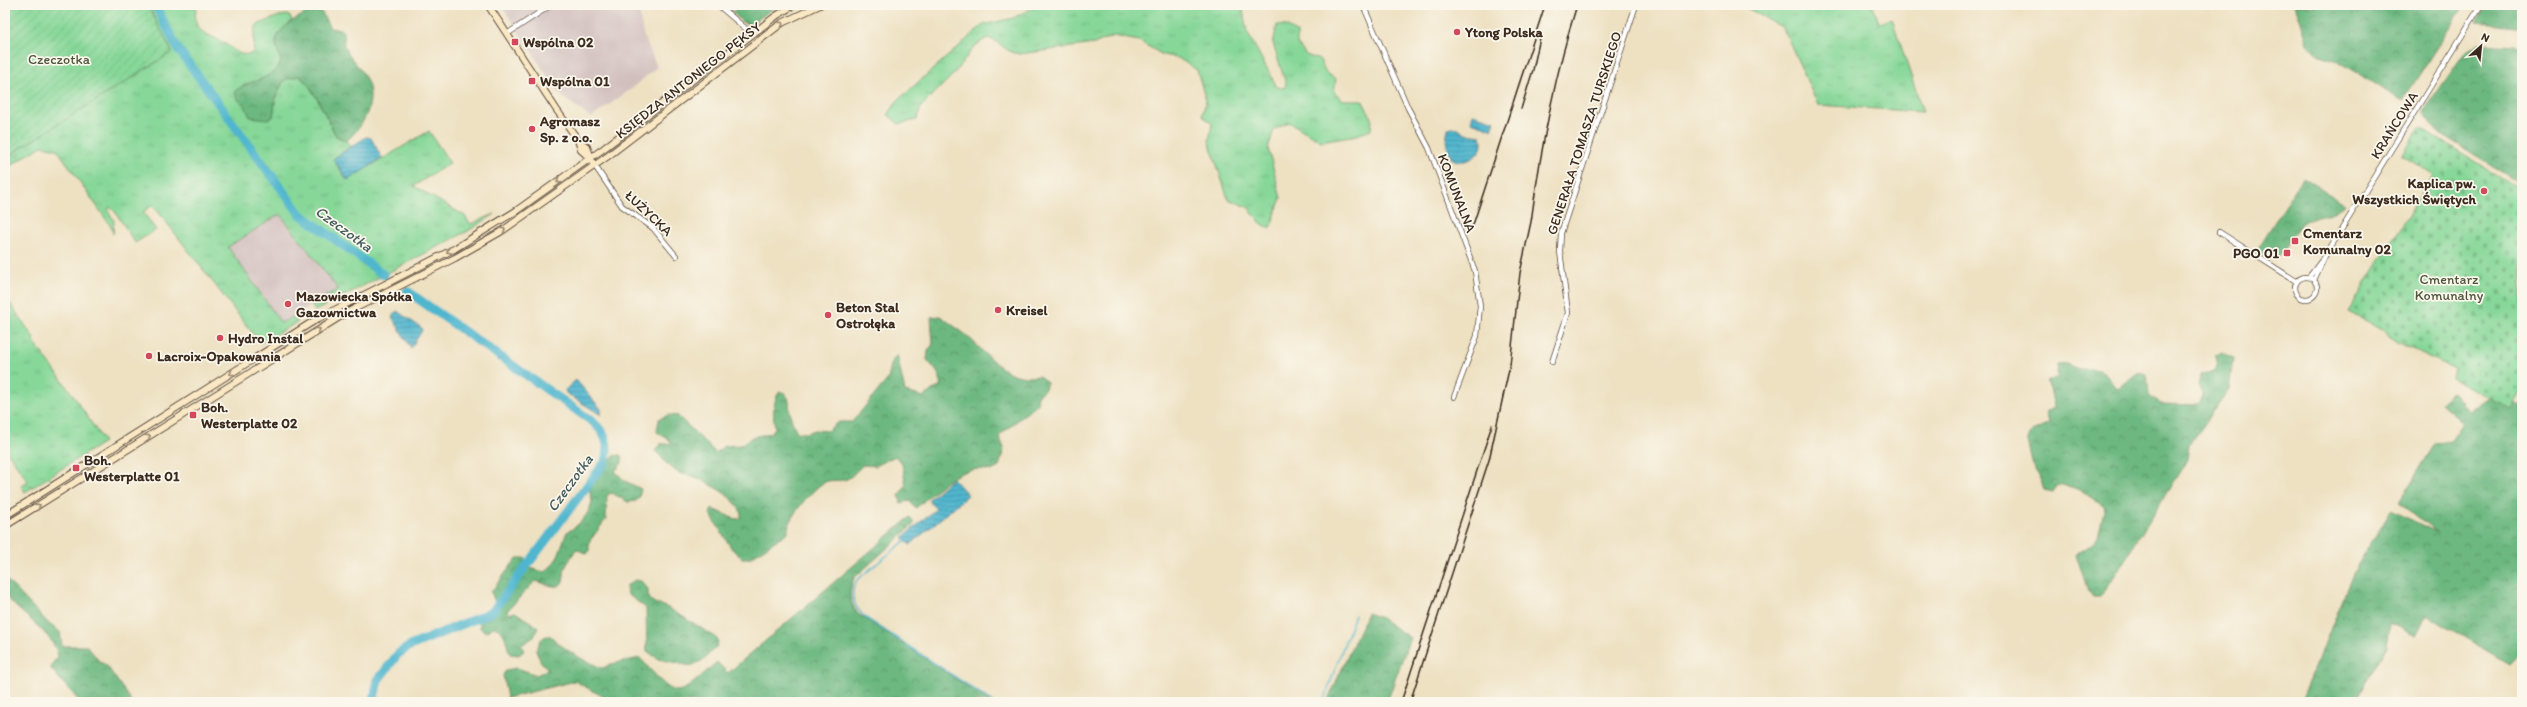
<svg xmlns="http://www.w3.org/2000/svg" width="2527" height="707" font-family="Itim,sans-serif">
	<style>
		.industrial { fill: #d1bfbe }
		.grass { fill: url(#grass-tufts); stroke: #60805b }
		.forest { fill: url(#forest-crowns); stroke: #54714f }
		.cemetery { fill: url(#cemetery-stones); stroke: #60805b }
		.garden { fill: url(#garden-furrows); stroke: #60805b }
		.water { fill: url(#water-rules); stroke: #467076 }
		.lines { fill: none; stroke-linecap: round; stroke-linejoin: round }
		.stream { stroke: #50b6ce; stroke-width: 1.5 }
		.river { stroke: #50b6ce; stroke-width: 9 }
		.street-casing { stroke: #564537; stroke-width: 6 }
		.secondary-casing { stroke: #564537; stroke-width: 8 }
		.street { stroke: #fff; stroke-width: 4.5 }
		.secondary { stroke: #fae7c3; stroke-width: 6 }
		.rail { stroke: #3b2a1e; stroke-width: 1.5 }
		.oneway { stroke: #9a8870 }
		.poi-dot { fill: #d1495b; stroke: #fbf7ec; stroke-width: 1.5 }
		.labels { text-anchor: middle; stroke-width: 3.5; stroke-linejoin: round; paint-order: stroke }
		.poi-label { font-size: 14px; font-weight: bold; fill: #3b2a1e; stroke: #fbf7ec; text-anchor: start }
		.park-label { font-size: 14px; fill: #4e553c; stroke: #fbf7ec }
		.street-label { font-size: 14px; fill: #3b2a1e; stroke: #fbf7ec }
		.water-label { font-size: 15px; font-style: italic; fill: #425b5c; stroke: #fbf7ec }
	</style>
	<defs>
		<pattern id="grass-tufts" width="24" height="20" patternUnits="userSpaceOnUse"><rect width="24" height="20" fill="#86d798"/><path d="M3 7l-1-3M5 7V3M7 7l1-3M15 17l-1-3M17 17v-4M19 17l1-3" fill="none" stroke="#75b983"/></pattern>
		<pattern id="forest-crowns" width="20" height="18" patternUnits="userSpaceOnUse"><rect width="20" height="18" fill="#6cb880"/><path d="M2 6a3 3 0 1 1 6 0M12 15a3 3 0 1 1 6 0" fill="none" stroke="#5a9668"/></pattern>
		<pattern id="cemetery-stones" width="16" height="16" patternUnits="userSpaceOnUse"><rect width="16" height="16" fill="#86d798"/><path d="M2 7V4a2 2 0 0 1 4 0v3zM10 15v-3a2 2 0 0 1 4 0v3z" fill="#75b983"/></pattern>
		<pattern id="garden-furrows" width="10" height="10" patternUnits="userSpaceOnUse"><rect width="10" height="10" fill="#86d798"/><path d="M-1 1l2-2M0 10L10 0M9 11l2-2" fill="none" stroke="#75b983"/></pattern>
		<pattern id="water-rules" width="6" height="5" patternUnits="userSpaceOnUse"><rect width="6" height="5" fill="#50b6ce"/><path d="M0 2.5h6" fill="none" stroke="#4494a7"/></pattern>
	</defs>
	<rect width="100%" height="100%" fill="#fbf7ec"/>
	<filter id="ink" filterUnits="userSpaceOnUse"><feTurbulence type="fractalNoise" baseFrequency=".025" numOctaves="2"/><feDisplacementMap in="SourceGraphic" scale="8" xChannelSelector="R" yChannelSelector="G"/><feConvolveMatrix kernelMatrix="1 2 1 2 8 2 1 2 1" color-interpolation-filters="sRGB"/></filter>
	<filter id="wash" filterUnits="userSpaceOnUse"><feTurbulence type="fractalNoise" baseFrequency=".012" numOctaves="4" result="noise"/><feDisplacementMap in="SourceGraphic" scale="16" xChannelSelector="R" yChannelSelector="G"/><feGaussianBlur stdDeviation="0.9" result="paint"/><feColorMatrix in="noise" values="0 0 0 0 0 0 0 0 0 0 0 0 0 0 0 0 0 1.4 0 .05"/><feComposite in="paint" operator="in"/></filter>
	<g filter="url(#wash)">
		<rect width="100%" height="100%" fill="#eee1c2"/>
		<path class="industrial" d="M501,5h137l5,29 14,33 -22,19 -44,32 -31,-23z
			M280,214l58,75 -57,34 -53,-76z"/>
		<path class="grass" d="M148,5h49c-7,28 9,27 27,38 11,6 14,15 29,10 2,-10 -1,-19 4,-28l22,-9 9,-1 4,4c-4,9 -15,13 -16,24 0,6 4,13 5,19 -8,15 -21,19 -36,22l-1,20c9,12 14,15 29,13l3,-21 8,-16 15,-4 8,7 11,17 18,36 10,5 5,5 -18,13 13,20h3l80,-48 21,32 -36,23 51,30 5,8 25,-10 -27,17 -153,80 -4,-6 27,-16 -58,-75 -52,33 53,76 11,-6 6,5 -38,21 -107,-138 -10,7 13,18 -21,13 -19,-30 -6,-6 -2,3 6,11 -1,13 -1,-6 -55,-79 -15,-3 -37,23v-11l167,-106z
			M1039,5h203l5,27 30,55 7,1 2,-4 -13,-40 4,-19 9,1 11,7v11l9,11 14,5 6,13 10,6 -2,13 9,8h19l10,18 -1,12 -14,5 -36,6 -32,-19 -15,8 -6,18 13,50 -11,31 -9,-6 -13,-16 -20,-8 -19,-58 3,-17 -10,-9 4,-14 -9,-31 -19,-12 -15,-3 -24,-14 -26,-5 -19,8 -74,10c-17,-2 -17,-12 -33,-16l-12,8 -22,29 -32,32 -4,13 -18,4 -11,-9 10,-15 85,-75 30,-7z
			M1749,5h124l6,18 13,-4 31,93 -105,-7 -35,-77 -36,-20z
			M5,296l29,42 -1,3 40,54 31,47 -79,50 -4,-6 7,-5 -23,-32z"/>
		<path class="forest" d="M778,5l-27,19 -9,-2 -10,-10 9,-6z
			M2295,5h169l-61,95 -68,-40 -18,-6 -8,-9z
			M2486,5h36v23l-46,-6z
			M314,10l7,1 9,17 10,1 4,4c1,4 -1,9 0,13 3,9 13,18 18,26 17,24 5,52 -16,69l-10,-5 -18,-36 -11,-17 -8,-7 -15,4 -8,16 -3,21 -5,2 -18,-2 -6,-13 -6,-4 -3,-9c16,-12 36,-10 46,-29 -1,-6 -5,-12 -5,-18 -1,-16 25,-29 38,-34z
			M2479,43l36,2 7,4v135l-81,-50 -19,-20 43,-62z
			M2303,177l41,26c-11,15 -26,9 -39,18 -13,11 -17,30 -31,39l-17,-10z
			M940,316c8,6 17,12 25,18 24,21 39,48 74,42l8,6 -2,7 -7,6 -1,9 -38,32 5,12 -5,19 -8,4c-31,-9 -53,18 -75,37l-7,-7 -8,2 -2,-8 7,-10 -4,-21 -7,-8 -19,10 -13,-1c-5,4 -10,11 -16,14 -7,3 -16,0 -22,3 -11,5 -40,38 -37,50l-38,26h-8l-10,-9 -22,-35 2,-5 24,10 5,-1c3,-16 -29,-33 -43,-40 -8,-4 -15,-1 -25,-9 -7,-5 -12,-13 -18,-18l5,-7h10l1,-3 -14,-9 2,-13 9,-4 10,1 38,37 8,-7 18,-1 10,-8 19,-4 4,-5c-2,-12 -3,-26 5,-37 12,6 8,11 10,22 1,7 4,13 7,19l9,1 9,-3 12,1 12,-9h13l36,-43 4,-18 5,-6 8,37 19,5 8,-7 8,-3c3,-11 -6,-19 -13,-27l1,-9 5,-7 -2,-27z
			M2222,352l11,7 -4,30 -40,55 -2,16 -82,132 -5,5h-7l-5,-6 -12,-37 17,-11 5,-6 7,-31 -23,-15 -18,-7 -7,2 -4,6 -9,-2 -4,-14 -7,-11 -6,-24 5,-9 17,-8 -3,-13 7,-2c0,-11 -2,-19 -7,-28l12,-3 -2,-5 1,-9c15,-2 14,4 24,5 8,1 15,-2 22,3 6,3 10,12 15,17l19,-16 10,2 2,21 12,8 38,1 4,-9 -5,-11 3,-11 14,-2 2,-5 -2,-11z
			M2452,392l18,18 21,-13 31,9v245l-13,13 -82,-49 -11,20 -26,-12 -3,24 -33,55h-53l53,-131 37,-61 47,23 -39,-31 36,-58 15,-2 13,-19 -23,-20z
			M620,455l2,2v6l-7,8 10,10 16,8 -2,9 -3,3 -8,1 -16,-9 -5,2 -1,24 -17,23v9l-2,3 -11,-5c-1,2 -10,17 -11,19 -2,7 1,20 -12,18 -6,-1 -12,-4 -18,-5l-28,30 2,3 6,-2 23,15 -4,10 -13,8 3,6 -5,4 -9,-1c-5,-11 -2,-23 -17,-27l-7,5 -6,-4v-8h7l11,-11 -7,-17 26,-34h8l5,10 14,4c15,-9 16,-25 23,-40 12,-6 22,-17 25,-31 0,-4 -3,-8 -2,-12 2,-11 17,-25 24,-33z
			M910,517l4,7 -60,54c-6,15 -5,23 4,36l133,88h-378l-38,-21 -68,17 -4,-23 3,-5 11,-2 20,7 11,-6 -7,-7 -5,-12c4,-8 5,-15 15,-14 10,12 38,28 52,32l8,-4 29,-6c39,43 33,43 77,4l11,11z
			M5,578l44,46 11,8 2,14h25l12,15 8,5 25,36h-52l-29,-33 1,-5 6,-7c-2,-22 -39,-44 -53,-62z
			M635,580l6,1 7,8c0,4 0,8 3,11 4,5 12,5 17,8 10,6 43,25 50,32l-1,6 -14,14 -12,6 -33,-7 -11,-8 -1,-43 -19,-14 -1,-8z
			M1367,613l14,5 29,20 -23,64h-60z"/>
		<path class="cemetery" d="M2420,127l102,63v199l-11,20 -59,-31 2,-9 -61,-29 -10,-11 -35,-17 85,-137 -31,-20z"/>
		<path class="garden" d="M5,5h143l24,47 -167,106z"/>
		<path class="water" d="M1473,114l22,7 -3,8 -21,-7z
			M1453,127l15,7 13,2c6,17 -15,32 -30,22l-5,-17 2,-13z
			M366,137l5,1 11,20 -34,22 -15,-21z
			M397,311l26,18 -12,19 -19,-31z
			M576,380l25,29v6l-35,-22 -1,-3z
			M953,478l15,17 -58,50 -7,-8 33,-28 -8,-9z"/>
		<g class="lines">
			<path class="stream" d="M906,540l-49,40c-9,14 -3,28 9,38l127,84
				M1323,702l32,-87"/>
			<path class="river" d="M155,5l23,44 122,165 84,61
				M373,702l5,-22 20,-26 12,-8 82,-34 113,-150c5,-18 1,-28 -12,-40l-186,-131"/>
		</g>
	</g>
	<g filter="url(#ink)">
		<g class="lines">
			<defs>
				<path id="street" d="M718,5l34,29
					M1363,5l45,103 21,40 46,123 5,35 -3,30 -23,61
					M507,34l44,-29
					M595,166l27,40 31,22 23,28
					M2219,232l77,49
					M2295 288a11 11 0 1 1 22 0a11 11 0 1 1-22 0Z
					M2309,277l13,-17
					M2314,280l11,-24 156,-251
					M1552,362l16,-49 -8,-62 1,-18 75,-228"/>
				<path id="secondary" d="M488,5l68,104 22,31 9,7 5,14
					M578,140l3,10 9,8
					M5,516l312,-197 137,-70 62,-38 87,-62 173,-133 18,-11
					M5,526l341,-213 109,-55 47,-27 106,-75 174,-133 38,-18"/>
			</defs>
			<use href="#street" class="street-casing"/>
			<use href="#secondary" class="secondary-casing"/>
			<use href="#street" class="street"/>
			<use href="#secondary" class="secondary"/>
			<path class="rail" d="M1521,109l12,-39 8,-37
				M1531,222c10,-75 23,-145 46,-217
				M1472,228l73,-223
				M1401,702l91,-277
				M1410,702l79,-242 21,-95 10,-92 12,-56"/>
		</g>
		<defs><path id="oneway-chevron" d="M-2-3.5L2.5 0L-2 3.5" fill="none" stroke-width="1.6" stroke-linecap="round" stroke-linejoin="round"/></defs>
		<g class="oneway">
			<use href="#oneway-chevron" transform="translate(781 24) rotate(-35)"/>
			<use href="#oneway-chevron" transform="translate(559 181) rotate(144)"/>
			<use href="#oneway-chevron" transform="translate(503 230) rotate(-32)"/>
			<use href="#oneway-chevron" transform="translate(449 251) rotate(153)"/>
			<use href="#oneway-chevron" transform="translate(318 330) rotate(-32)"/>
			<use href="#oneway-chevron" transform="translate(232 373) rotate(148)"/>
			<use href="#oneway-chevron" transform="translate(148 437) rotate(-32)"/>
			<use href="#oneway-chevron" transform="translate(38 506) rotate(-32)"/>
		</g>
	</g>
	<g class="poi-dot">
		<circle cx="1457" cy="32" r="4"/>
		<rect x="511" y="38" width="8" height="8" rx="2"/>
		<rect x="528" y="77" width="8" height="8" rx="2"/>
		<circle cx="532" cy="129" r="4"/>
		<circle cx="2484" cy="191" r="4"/>
		<rect x="2291" y="237" width="8" height="8" rx="2"/>
		<rect x="2283" y="249" width="8" height="8" rx="2"/>
		<circle cx="288" cy="304" r="4"/>
		<circle cx="998" cy="310" r="4"/>
		<circle cx="828" cy="315" r="4"/>
		<circle cx="220" cy="338" r="4"/>
		<circle cx="149" cy="356" r="4"/>
		<rect x="189" y="411" width="8" height="8" rx="2"/>
		<rect x="72" y="464" width="8" height="8" rx="2"/>
	</g>
	<g class="labels">
		<g class="poi-label">
			<text x="1465" y="37">Ytong Polska</text>
			<text x="523" y="47">Wspólna 02</text>
			<text x="540" y="86">Wspólna 01</text>
			<text x="540" y="126">Agromasz<tspan x="540" dy="16">Sp. z o.o.</tspan></text>
			<text x="2476" y="188" text-anchor="end">Kaplica pw.<tspan x="2476" dy="16">Wszystkich Świętych</tspan></text>
			<text x="2303" y="238">Cmentarz<tspan x="2303" dy="16">Komunalny 02</tspan></text>
			<text x="2279" y="258" text-anchor="end">PGO 01</text>
			<text x="296" y="301">Mazowiecka Spółka<tspan x="296" dy="16">Gazownictwa</tspan></text>
			<text x="836" y="312">Beton Stal<tspan x="836" dy="16">Ostrołęka</tspan></text>
			<text x="1006" y="315">Kreisel</text>
			<text x="228" y="343">Hydro Instal</text>
			<text x="157" y="361">Lacroix-Opakowania</text>
			<text x="201" y="412">Boh.<tspan x="201" dy="16">Westerplatte 02</tspan></text>
			<text x="84" y="465">Boh.<tspan x="84" dy="16">Westerplatte 01</tspan></text>
		</g>
		<g class="park-label">
			<text x="59" y="64">Czeczotka</text>
			<text x="2449" y="284">Cmentarz<tspan x="2449" dy="16">Komunalny</tspan></text>
		</g>
		<g class="street-label">
			<text transform="translate(688 80) rotate(-38)" y="5">KSIĘDZA ANTONIEGO PĘKSY</text>
			<text transform="translate(2394 125) rotate(-58)" y="5">KRAŃCOWA</text>
			<text transform="translate(1584 133) rotate(-72)" y="5">GENERAŁA TOMASZA TURSKIEGO</text>
			<text transform="translate(1457 193) rotate(69)" y="5">KOMUNALNA</text>
			<text transform="translate(649 213) rotate(43)" y="5">ŁUŻYCKA</text>
		</g>
		<g class="water-label">
			<text transform="translate(344 229) rotate(36)" y="5">Czeczotka</text>
			<text transform="translate(570 483) rotate(-54)" y="5">Czeczotka</text>
		</g>
	</g>
	<rect width="2527" height="707" fill="none" stroke="#fbf7ec" stroke-width="20"/>
	<g transform="translate(2481 46) rotate(27)" stroke="#fbf7ec" stroke-width="3" paint-order="stroke">
	<path d="M0-3L7 15L0 10L-7 15Z" fill="#3b2a1e"/>
	<text y="-6" font-size="11" font-weight="bold" text-anchor="middle" fill="#3b2a1e">N</text>
	</g>
</svg>
